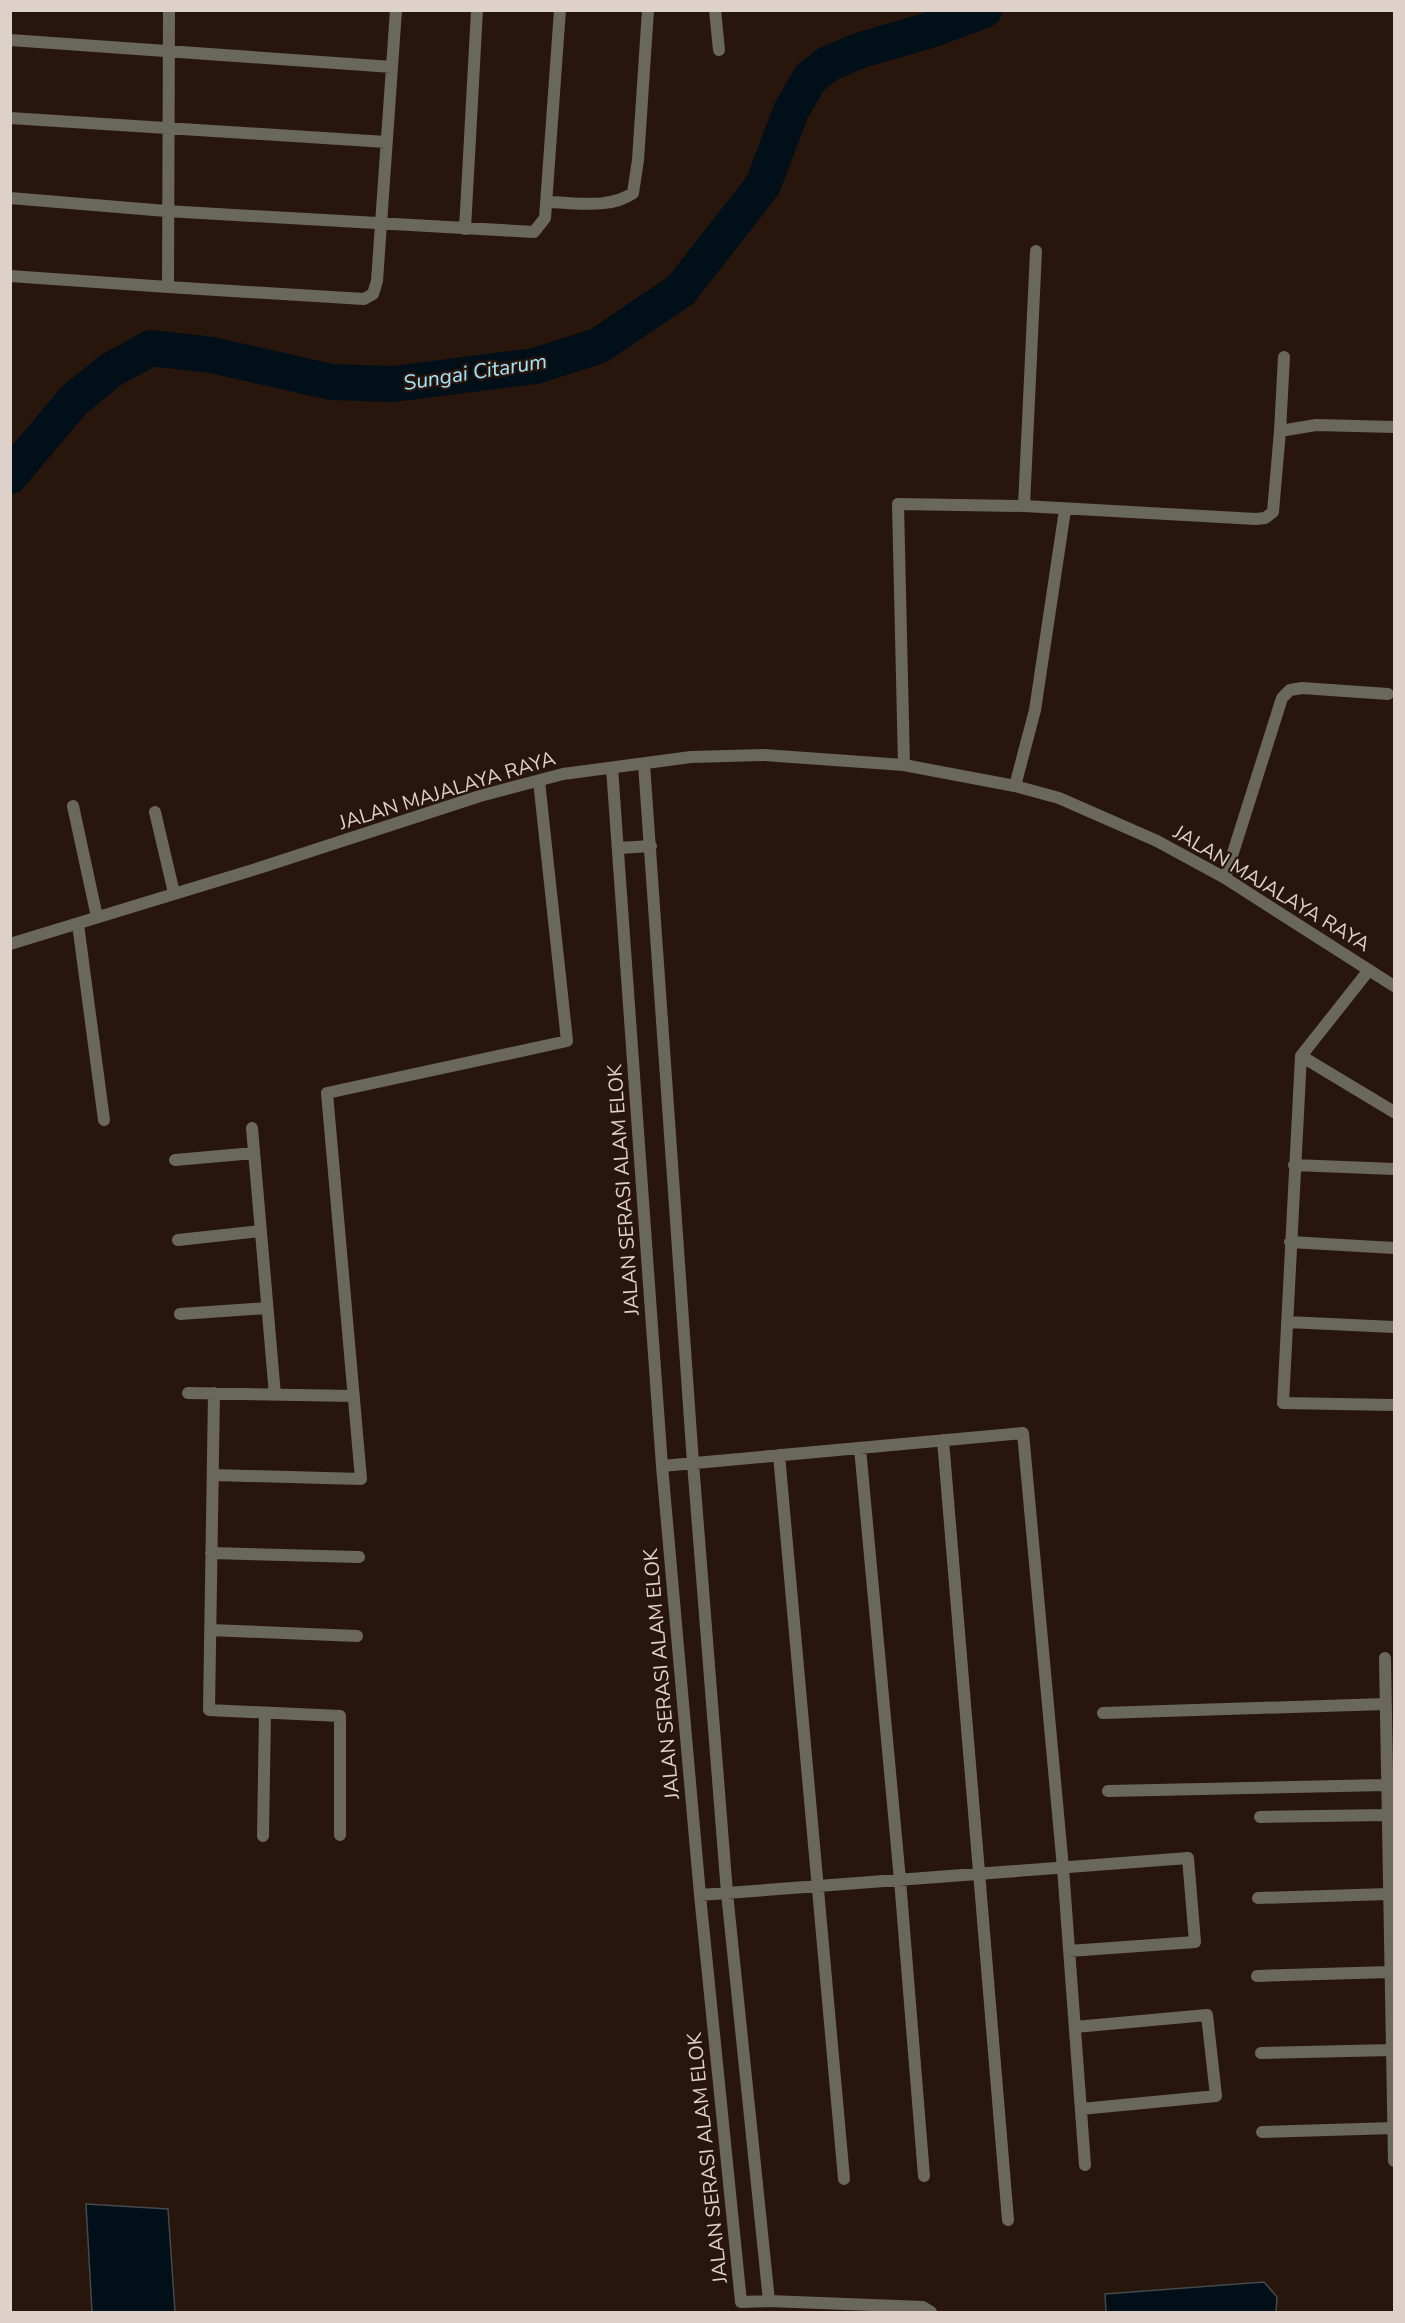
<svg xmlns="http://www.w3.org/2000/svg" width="1405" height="2323" font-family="'Nunito Sans',sans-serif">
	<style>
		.water { fill: #000f18; stroke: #43494d; stroke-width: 1.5 }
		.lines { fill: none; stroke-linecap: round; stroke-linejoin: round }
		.river { stroke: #000f18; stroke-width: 36 }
		.minor { stroke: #6a675d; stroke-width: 12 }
		.tertiary { stroke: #6a675d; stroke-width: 12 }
		.labels { text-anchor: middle; stroke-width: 4.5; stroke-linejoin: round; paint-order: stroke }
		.street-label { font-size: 20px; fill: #ded1ca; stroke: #28160c }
		.water-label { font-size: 21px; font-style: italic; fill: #a4e5fe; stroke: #28160c }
	</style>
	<rect width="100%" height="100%" fill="#28160c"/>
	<path class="water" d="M86,2204l82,5 7,103h-83z
		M1264,2282l13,15 -1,15h-170l-1,-18z"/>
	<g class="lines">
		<path class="river" d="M10,476l64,-76 37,-30 40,-22 61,7 119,27 62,2 142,-18 63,-20 83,-56 82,-105 28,-74 19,-33 18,-14 33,-14 66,-19 57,-21"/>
		<path class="minor" d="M169,10l-1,277 196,12 9,-5 4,-13 19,-271
			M715,10l4,40
			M10,40l382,27
			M10,118l376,24
			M10,198l156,13 368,21 11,-14 15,-208
			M546,202c28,0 63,8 87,-9l5,-33 10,-150
			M465,229l12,-219
			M10,276l158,11
			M1280,431l4,-74
			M1024,506l12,-255
			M904,765l-6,-261 126,2 232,13 9,-1 8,-6 7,-81 36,-6 78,2
			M612,768l50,698 38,429 41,407 28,-1 -42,-408 -34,-430 -49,-699
			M1015,786l20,-76 30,-200
			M73,806l24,111
			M155,812l19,81
			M619,848l32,-2
			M1225,878l57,-180 8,-8 12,-2 86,6
			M78,924l26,196
			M1369,970l-68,86 -18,347 111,2
			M1301,1056l93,56
			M252,1128l23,267
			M175,1160l79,-7
			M1294,1165l100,4
			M178,1240l83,-9
			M1290,1242l104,6
			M180,1314l87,-6
			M1287,1322l107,5
			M188,1393l166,3
			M214,1393l-5,317 131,6v119
			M943,1440l65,780
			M860,1448l40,432 24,296
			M779,1455l65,724
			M662,1466l361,-33 40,435 22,297
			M213,1475l148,4 -34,-386 240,-52 -28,-260
			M211,1553l148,4
			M210,1630l147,6
			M1385,1658l9,503
			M1103,1713l282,-9
			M1108,1791l278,-6
			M1260,1817l126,-2
			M263,1836l2,-123
			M700,1895l488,-37 7,84 -126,9
			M1258,1898l130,-4
			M1257,1976l133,-4
			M1075,2027l132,-12 9,81 -135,13
			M1261,2053l131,-3
			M1262,2132l132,-4
			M769,2301l154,6 8,5"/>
		<path class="tertiary" d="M10,944l249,-76 221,-72 83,-22 128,-17 73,-2 140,10 111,21 44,12 98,43 68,37 169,108"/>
	</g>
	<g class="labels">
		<g class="street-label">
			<text transform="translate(447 790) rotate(-17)" y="7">JALAN MAJALAYA RAYA</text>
			<text transform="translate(1272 888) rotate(31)" y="7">JALAN MAJALAYA RAYA</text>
			<text transform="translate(623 1190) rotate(-94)" y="7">JALAN SERASI ALAM ELOK</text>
			<text transform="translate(661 1674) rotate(-95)" y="7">JALAN SERASI ALAM ELOK</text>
			<text transform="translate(707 2158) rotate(-96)" y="7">JALAN SERASI ALAM ELOK</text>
		</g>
		<g class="water-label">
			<text transform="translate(475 372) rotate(-9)" y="7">Sungai Citarum</text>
		</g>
	</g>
	<rect width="1405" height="2323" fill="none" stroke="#ded1ca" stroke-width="24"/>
</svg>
